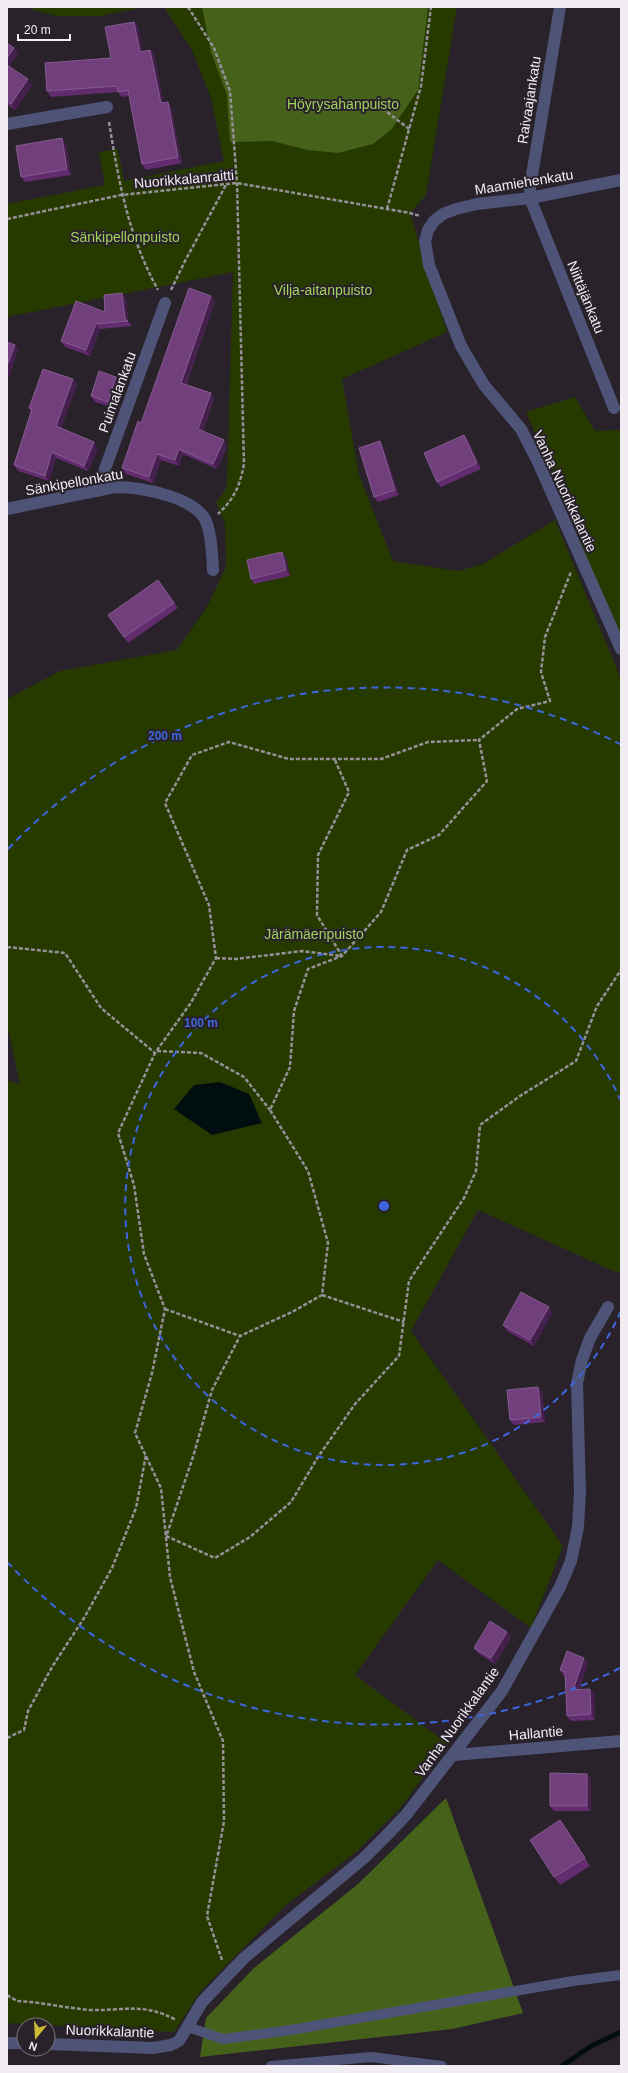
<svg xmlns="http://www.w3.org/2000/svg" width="628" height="2073" font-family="Arial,sans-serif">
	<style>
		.green { fill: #263a00 }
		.forest { fill: #45611a }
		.water { fill: #000e10 }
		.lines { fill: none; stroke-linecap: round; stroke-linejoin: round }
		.stream { stroke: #000e10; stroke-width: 5 }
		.path { stroke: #969198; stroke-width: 2.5; stroke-dasharray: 4 2; stroke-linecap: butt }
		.lane { stroke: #4e5477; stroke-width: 10 }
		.street { stroke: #4e5477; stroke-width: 12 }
		.wall { fill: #622c6e }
		.shaded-wall { fill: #451f4d }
		.building { fill: #71407c; stroke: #855b8f }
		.ring { fill: none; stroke: #3d66dc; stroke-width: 2; stroke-dasharray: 7 5 }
		.labels { text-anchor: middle; stroke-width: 4; stroke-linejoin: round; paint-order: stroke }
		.street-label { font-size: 14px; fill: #f1edf3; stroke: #29222b }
		.park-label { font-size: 14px; fill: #a0d15a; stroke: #29222b }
		.centre { fill: #3d66dc; stroke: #29222b; stroke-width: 2 }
		.ring-label { font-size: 12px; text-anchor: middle; font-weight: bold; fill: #3d66dc; stroke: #29222b; stroke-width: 4; stroke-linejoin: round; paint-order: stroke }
	</style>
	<rect width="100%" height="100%" fill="#29222b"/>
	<path class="green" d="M32,7h113l-45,9h-44l-23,-6z
		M164,7h293l-31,188 -16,18 37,119 -105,47 17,96 34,86 65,10 25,-7 72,-44 66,159v590l-3,4 -140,-63 -67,121 152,215 -32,82 -93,-68 -83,115 93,69 -47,63 -45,45 -70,53 -86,87 -26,40 -167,-9v-943l13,4 -13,-60v-325l53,-28 117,-21 31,-45 18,-38 -1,-44 -9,-20 11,-16 6,-215 -226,45v-113l98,-19 -6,-33 19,-3 6,32 100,-20 -13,-63 -19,-48z
		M575,397l20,34 26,-1v214l-41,-98 -1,-14 -53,-120z"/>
	<path class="forest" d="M202,7h226l-10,83 -27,40 -18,14 -35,9 -31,-3 -35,-9 -42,1 -3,-47 -16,-43z
		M446,1798l77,215 -71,16 -252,28 6,-39 48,-50 104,-84z"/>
	<path class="water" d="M220,1082l29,12 13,29 -50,12 -38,-26 20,-24z"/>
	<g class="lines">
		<path class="stream" d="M562,2066l29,-20 30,-14"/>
		<path class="path" d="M188,7l26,41 16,43 7,92 7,281c-4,22 -10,35 -26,50
			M373,101l36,28
			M109,122c10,61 19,113 49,168
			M387,209l34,-123 10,-79
			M7,219l114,-24 116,-12 173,30 10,3
			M171,290l14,-29 42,-78
			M335,760l14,32 -31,63 -1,60 25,41
			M7,947l58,6 36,55 54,45
			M216,958l20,1 66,-8 39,5
			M157,1051l44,2 43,24 26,33
			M322,1295l82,27
			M165,1309l75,27
			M167,1534l26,-77 19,-67 28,-54 52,-24 30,-17 6,-52 -20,-72 -38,-61 20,-43 4,-56 14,-42 34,-13 39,-44 26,-62 32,-15 48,-54 -8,-41 38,-31 33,-8 -9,-29 4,-35 26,-65
			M166,1536l49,22 35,-21 41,-35 27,-45 37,-53 44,-48 10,-75 55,-83 12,-27 4,-46 40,-29 56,-35 21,-55 24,-36
			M7,1738l17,-8 4,-19 24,-44 32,-49 28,-50 24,-60 10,-53
			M222,1960l-15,-44 17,-95 -1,-80 -29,-69 -24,-95 -9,-89 -26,-55 17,-60 13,-64 -21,-55 -10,-69 -16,-52 37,-80 35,-49 26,-46 -7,-53 -44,-102 27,-48 37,-13 60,17h92l47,-17 51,-2
			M7,1995l10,6c24,1 48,7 73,9 34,1 53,-8 86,10"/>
		<path class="lane" d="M188,2027l35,12 68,-9 282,-49 48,-6
			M271,2066l100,-9 71,9"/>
		<path class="street" d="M560,7l-30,180v11l84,210
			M7,124l100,-17
			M621,180l-91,18 -53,6 -21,5 -13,5 -9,7 -6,9 -3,11 4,24 32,81 23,39 37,44 17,33 83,187
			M97,491l68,-188
			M7,509l108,-22c25,0 84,10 92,37 5,14 5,31 6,46
			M454,1755l167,-14
			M7,2043h17
			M48,2044l105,4 18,-3 8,-4 23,-39 42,-44 120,-100 21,-21 21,-22 96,-124 58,-104 11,-26 7,-34 2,-35 -3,-109 5,-23 8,-22 18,-31"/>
	</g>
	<path class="wall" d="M134,22l4,5 4,24 8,-1 4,5 9,47h5l3,5 11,56 -36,7 -4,-6 -13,-68 -7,1 -4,-5 -67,5 -4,-6 64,-33z
		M7,43l7,5 4,5 -9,13 23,19 -17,25 -8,-6z
		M66,144l5,31 -46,7 -4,-5z
		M126,299l2,22 4,5 -32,3 -10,27 -25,-9 -4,-6 44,-29z
		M215,301l-29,84 25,8 3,6 -11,32 24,15 -10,23 -34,-15 -4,12 -18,-6 -8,23 -27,-9 -4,-6 19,-45z
		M73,379l4,5 -16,44 37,20 -10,23 -32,-13 -7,23 -31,-10 -4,-6 17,-54 -2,-3z
		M120,383l-8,24 -17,-5 -4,-6z
		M464,435l4,5 13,29 -40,18 -4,-5z
		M380,441l3,6 16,48 -21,7 -4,-5z
		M286,557l4,19 -36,8 -3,-5z
		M158,580l20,28 -50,35 -20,-28z
		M552,1313l-18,33 -27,-15 -4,-6z
		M538,1387l4,5 3,30 -31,3 -4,-5z
		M511,1637l-16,27 -17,-11 -4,-5z
		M588,1663l-9,26 15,5 1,26 -24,1 -4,-5 -2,-40h-1l-4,-6z
		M591,1779v32h-37l-4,-5z
		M566,1828l24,38 -30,19 -6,-8z"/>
	<path class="shaded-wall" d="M134,22l4,5 6,30 -4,-5z
		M14,48l4,5 -10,15 -1,-1v-9z
		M150,50l4,5 11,53 -4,-5z
		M28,79l4,6 -17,25 -4,-6z
		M168,102l3,5 11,56 -4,-6z
		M62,138l4,6 5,31 -4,-6z
		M122,293l4,6 2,22 -3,-2z
		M211,296l4,5 -31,87 -3,-5z
		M96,324l4,5 -10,27 -4,-6z
		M15,345l3,5 -10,31 -1,-15z
		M116,377l4,6 -8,24 -4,-5z
		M73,379l4,5 -17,48 -4,-6z
		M211,393l3,6 -12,36 -4,-6z
		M464,435l4,5 13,29 -4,-6z
		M224,440l3,6 -10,23 -4,-5z
		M380,441l3,6 16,48 -4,-5z
		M94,442l4,6 -10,23 -4,-5z
		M179,449l4,5 -4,12 -4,-6z
		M52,452l4,6 -7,23 -4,-5z
		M157,454l4,6 -8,23 -4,-6z
		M282,552l4,5 4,19 -4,-6z
		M549,1307l3,6 -18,33 -4,-6z
		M538,1387l4,5 3,30 -4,-5z
		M507,1632l4,5 -16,27 -4,-6z
		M584,1658l4,5 -12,32 -3,-5z
		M590,1689l4,5 1,26 -4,-6z
		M587,1774l4,5v32l-4,-5z"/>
	<path class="building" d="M134,22l6,30 10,-2 11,53 7,-1 10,55 -36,7 -14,-74 -10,2 -1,-6 -70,5 -2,-28 66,-5 -6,-31z
		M7,43l7,5 -7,10z
		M7,65l21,14 -17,25 -4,-3z
		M62,138l5,31 -46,8 -5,-31z
		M189,288l22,8 -30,87 30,10 -13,36 26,11 -11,24 -34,-15 -4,11 -18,-6 -8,23 -27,-9 16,-47 3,2z
		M122,293l3,26 3,2 -32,3 -10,26 -25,-9 15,-40 29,11 -1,-17z
		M7,342l8,3 -8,21z
		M43,369l30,10 -17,47 38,16 -10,24 -32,-14 -7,24 -31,-11 18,-56 -3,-1z
		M99,371l17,6 -8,25 -17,-6z
		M464,435l13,28 -40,19 -13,-29z
		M380,441l15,49 -21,7 -15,-49z
		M282,552l4,18 -35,9 -4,-19z
		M158,580l16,23 -50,34 -16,-22z
		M521,1292l28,15 -19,33 -27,-15z
		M538,1387l3,30 -31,3 -3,-30z
		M490,1621l17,11 -16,26 -17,-10z
		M567,1651l17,7 -11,32 17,-1 1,25 -24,2 -2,-44 -5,-2z
		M550,1773l37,1v32h-37z
		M560,1820l25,38 -31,19 -24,-37z"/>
	<g class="ring">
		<path d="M621 1311A259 259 0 1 1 621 1101"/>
		<path d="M620 1668A519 519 0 0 1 8 1563M8 849A519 519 0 0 1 620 744"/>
	</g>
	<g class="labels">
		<g class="street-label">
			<text transform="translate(529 100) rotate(-81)" y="5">Raivaajankatu</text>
			<text transform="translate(184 179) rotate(-5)" y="5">Nuorikkalanraitti</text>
			<text transform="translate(524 182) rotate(-9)" y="5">Maamiehenkatu</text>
			<text transform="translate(586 297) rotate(68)" y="5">Niittäjänkatu</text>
			<text transform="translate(117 392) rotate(-70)" y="5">Puimalankatu</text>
			<text transform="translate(74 482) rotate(-10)" y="5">Sänkipellonkatu</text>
			<text transform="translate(565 491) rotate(65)" y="5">Vanha Nuorikkalantie</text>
			<text transform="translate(457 1722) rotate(-54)" y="5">Vanha Nuorikkalantie</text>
			<text transform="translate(536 1733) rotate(-5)" y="5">Hallantie</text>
			<text transform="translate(110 2031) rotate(2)" y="5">Nuorikkalantie</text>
		</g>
		<g class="park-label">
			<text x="343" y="109">Höyrysahanpuisto</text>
			<text x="125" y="242">Sänkipellonpuisto</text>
			<text x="323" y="295">Vilja-aitanpuisto</text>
			<text x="314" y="939">Järämäenpuisto</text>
		</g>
	</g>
	<circle cx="384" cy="1206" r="6" class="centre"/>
	<g class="ring-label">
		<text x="165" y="740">200 m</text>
		<text x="201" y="1027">100 m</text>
	</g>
	<rect width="628" height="2073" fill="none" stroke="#f1edf3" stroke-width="16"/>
	<g transform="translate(36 2037) rotate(198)"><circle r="19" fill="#29222b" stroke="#79737b"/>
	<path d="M0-3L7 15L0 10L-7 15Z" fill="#d0b837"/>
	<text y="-6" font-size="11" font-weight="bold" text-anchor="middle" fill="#f1edf3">N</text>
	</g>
	<path d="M18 34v6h52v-6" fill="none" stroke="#f1edf3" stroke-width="2"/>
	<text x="24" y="34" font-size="12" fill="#f1edf3" stroke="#29222b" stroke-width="3" paint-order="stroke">20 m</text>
</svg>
